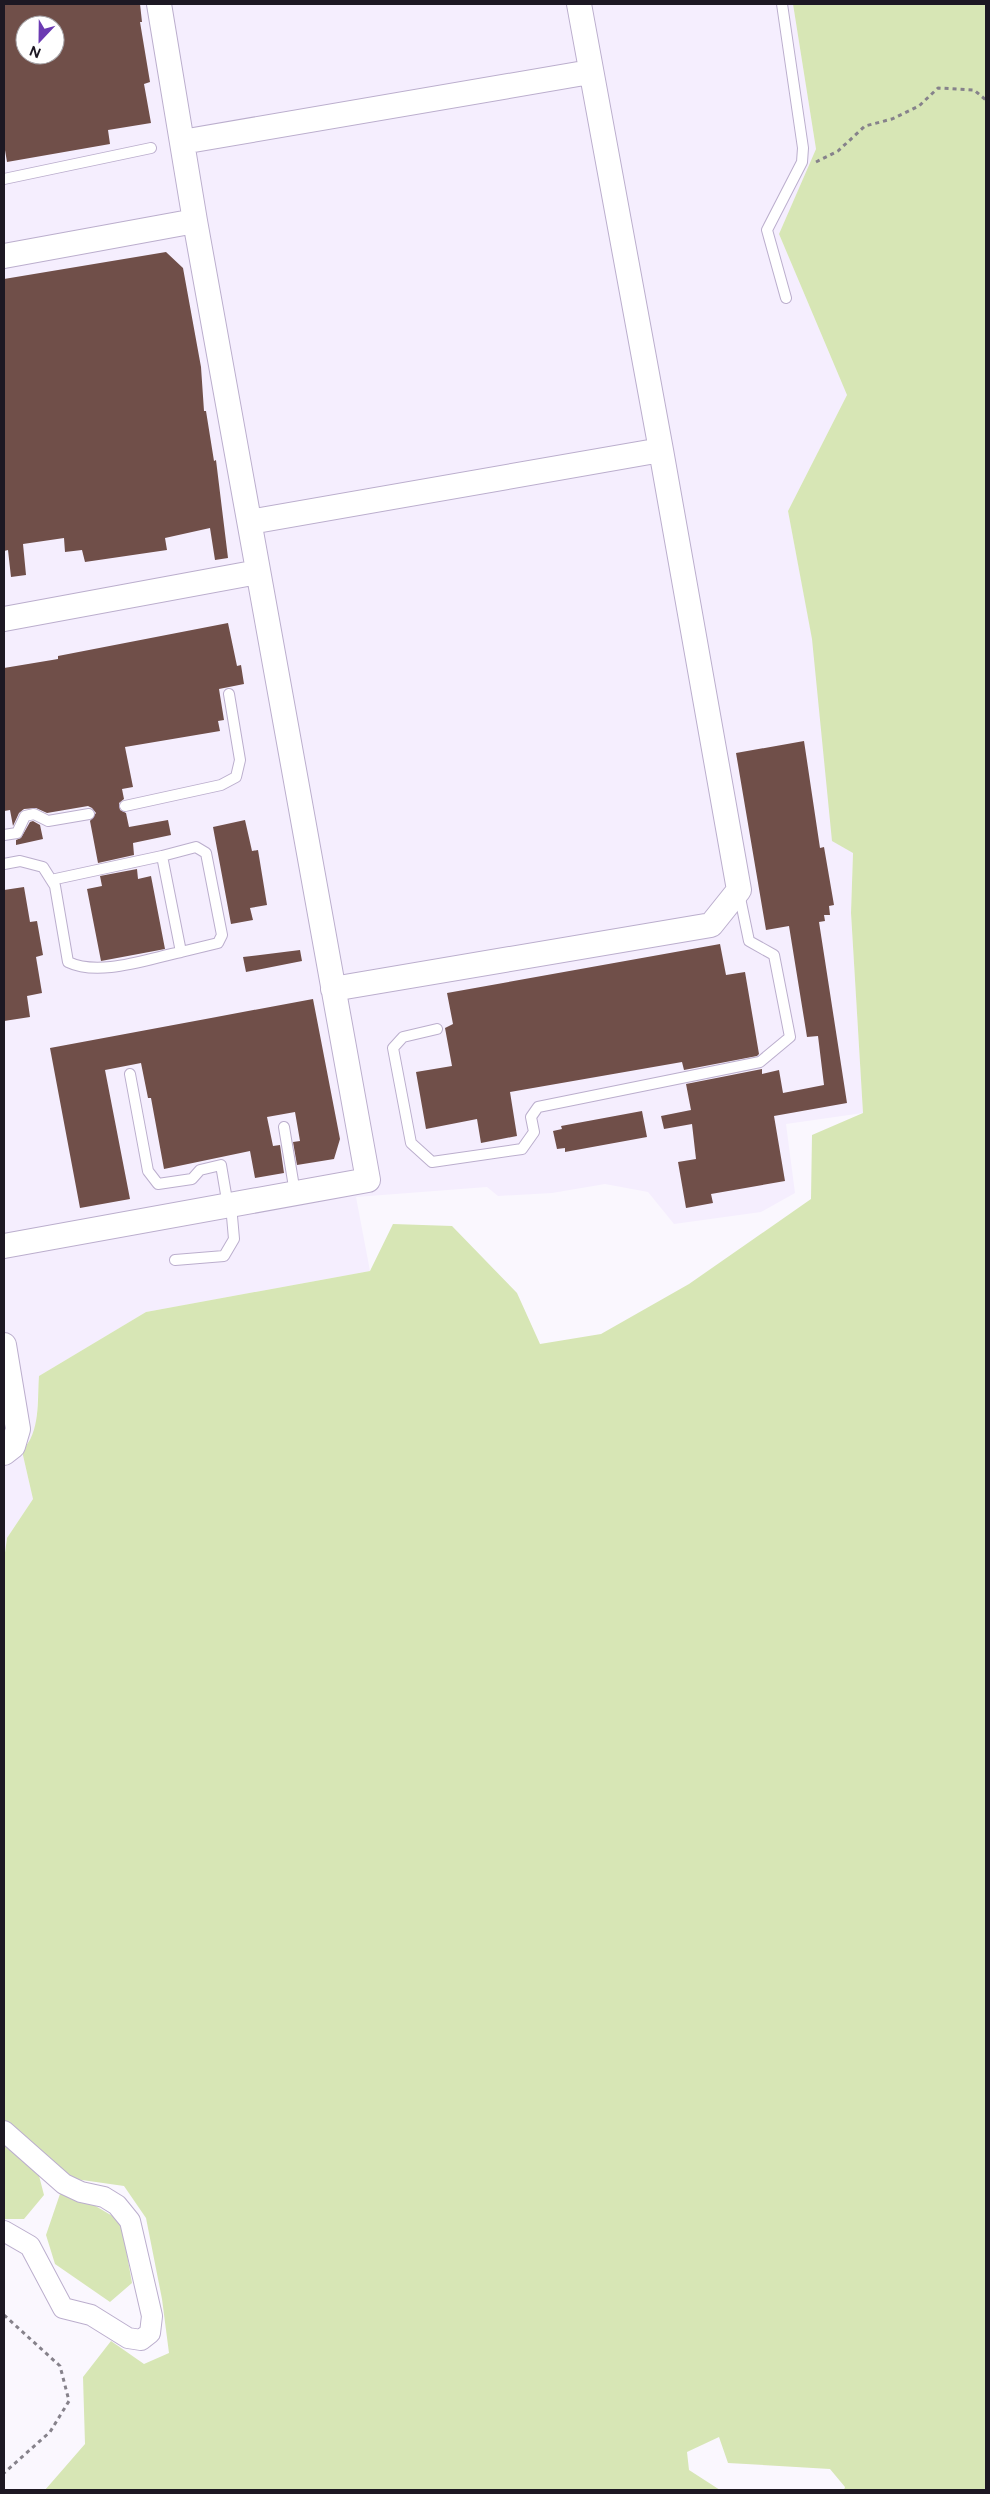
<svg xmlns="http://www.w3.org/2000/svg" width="990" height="2494" font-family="Figtree,sans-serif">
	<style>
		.built { fill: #f5eefe; fill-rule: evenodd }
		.green { fill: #d7e6b5 }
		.building { fill: #704f49; fill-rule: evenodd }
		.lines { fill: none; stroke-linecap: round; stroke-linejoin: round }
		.service-casing { stroke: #bbaecd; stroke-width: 12 }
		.minor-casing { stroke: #bbaecd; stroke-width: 22 }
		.tertiary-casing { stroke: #bbaecd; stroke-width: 26 }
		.path { stroke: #86828b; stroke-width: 3; stroke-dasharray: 4 4; stroke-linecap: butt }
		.service { stroke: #fff; stroke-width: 10 }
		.minor { stroke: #fff; stroke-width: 20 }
		.tertiary { stroke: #fff; stroke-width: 24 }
	</style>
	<rect width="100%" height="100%" fill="#faf7fe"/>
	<path class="built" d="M4,4h789l23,145 -37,85 68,161 -59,116 65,341 -2,61 12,200 -77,11 9,69 -34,19 -87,12 -26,-32 -43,-8 -53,9 -54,3 -11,-9 -131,10 14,74 -224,41 -107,64 -3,54 -14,21 11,48 -26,39 -3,22zM25,25h30v30h-30z"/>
	<path class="green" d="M793,4h193v2486h-142l1,-3 -15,-18 -102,-6 -9,-26 -32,15 2,18 31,20h-675l40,-46 -2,-67 28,-36 33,23 25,-11 -7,-54 -16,-81 -22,-32 -56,-8 -64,-56v-562l3,-22 26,-39 -11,-48c19,-20 15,-49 17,-75l107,-64 224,-41 23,-47 59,2 65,67 23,51 61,-10 88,-50 122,-85 1,-64 51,-22 -12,-200 2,-60 -21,-12 -20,-202 -24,-128 59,-116 -68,-161 37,-85z
		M4,2138l32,26 8,31 -20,24h-20z
		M60,2194l32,10 29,17 11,62 -22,19 -55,-38 -9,-29z"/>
	<path class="building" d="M4,4h136l2,18h-2l10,60 -6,2 7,39 -43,7 2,14 -103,18 -3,-18zM25,25h30v30h-30z
		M166,252l17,16 18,99 3,44h2l8,50 2,-1 12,98 -13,2 -5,-32 -45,10 2,12 -82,12 -3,-12 -17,2 -1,-14 -41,6 3,31 -15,2 -3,-27 -4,1v-272z
		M228,623l9,43 4,-1 3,19 -25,5 5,31 -6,1 2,10 -95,16 8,40 -11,2 2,10 -5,4 1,7 6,3 3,14 39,-7 3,15 -38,8 1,12 -36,8 -8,-42 6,-8 -4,-5 -4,-2 -41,7 -11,-5 -12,1 -5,4 -6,13 -3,-16 -6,1v-143l54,-9v-3z
		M804,741l16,107 4,-1 10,58 -5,1 1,9h-6l1,6 -6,1 28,181 -73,13 11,65 -74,13 2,9 -27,5 -8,-46 18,-3 -4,-35 -28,5 -3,-13 30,-6 -5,-26 76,-15v5l17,-4 4,23 41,-8 -6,-49 -11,1 -18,-111 -23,4 -30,-177z
		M245,820l7,31 6,-1 9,55 -17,3 3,12 -22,4 -18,-97z
		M33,821l7,4 3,14 -27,6v-5l5,-2 9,-16z
		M137,869l1,10 13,-3 14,73 -64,12 -14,-72 15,-3 -2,-10z
		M24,887l6,35 7,-1 6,34 -7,2 6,36 -15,3 3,21 -26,4v-131z
		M720,944l6,31 19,-3 14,82 -2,2 -73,14 -2,-8 -172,30 7,44 -36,7 -4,-24 -51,10 -10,-57 36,-6 -7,-38 8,-4 -6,-31z
		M300,950l2,11 -56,11 -3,-15z
		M313,999l27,140 -6,20 -37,6 -4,-23 7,-1 -5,-29 -28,5 6,29 7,-1 4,28 -29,5 -5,-27 -86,18 -13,-71h-3l-7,-35 -36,7 25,129 -50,9 -30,-160z
		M642,1111l5,26 -82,15v-4l-8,1 -4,-18 9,-2 -1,-3z"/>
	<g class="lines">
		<defs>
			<path id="service" d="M782,4l21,144 -1,14 -35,68 19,68
				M4,179l147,-31
				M125,806l96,-21 15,-8 4,-17 -11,-66
				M4,835l13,-2 8,-17 9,-2 14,7 41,-7
				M162,856l34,-9 10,6 16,82 -4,8 -37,9
				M4,864l16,-3 23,6 12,19 13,76c31,15 79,-3 113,-10l-19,-96 -111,24
				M437,1029l-34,8 -10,11 18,95 21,19 90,-13 12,-17 -3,-15 7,-10 222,-45 30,-25 -16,-82 -25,-14 -10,-48
				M130,1074l18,97 10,13 34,-5 8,-9 21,-5 7,41
				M284,1127l11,66
				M175,1260l49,-4 10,-17 -3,-34"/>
			<path id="minor" d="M4,2131l60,53 17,8 23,5 13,8 13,16 22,95 -2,17 -9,7 -13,-2 -37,-23 -28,-7 -33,-62 -26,-15"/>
			<path id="tertiary" d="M182,142l408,-70
				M4,256l191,-35
				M250,522l411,-72
				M4,619l254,-47
				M333,989l378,-64 28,-35 -78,-440 -82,-446
				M4,1246l364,-66 -173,-959 -36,-217
				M4,1345l14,84 -5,17 -9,7"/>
		</defs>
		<use href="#service" class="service-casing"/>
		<use href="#minor" class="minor-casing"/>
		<use href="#tertiary" class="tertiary-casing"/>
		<path class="path" d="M816,162l22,-11 27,-25 27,-7 27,-13 19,-18 36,2 12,10
			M4,2315l56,51 9,35 -19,31 -46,41"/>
		<use href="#service" class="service"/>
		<use href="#minor" class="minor"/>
		<use href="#tertiary" class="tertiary"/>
	</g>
	<rect width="990" height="2494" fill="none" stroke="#1d1823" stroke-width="10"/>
	<g transform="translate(40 40) rotate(202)"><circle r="24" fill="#ffffff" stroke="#a5a3a7"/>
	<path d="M0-4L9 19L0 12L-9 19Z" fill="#6b3ab2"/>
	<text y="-8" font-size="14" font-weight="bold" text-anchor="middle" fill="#1d1823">N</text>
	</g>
</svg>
